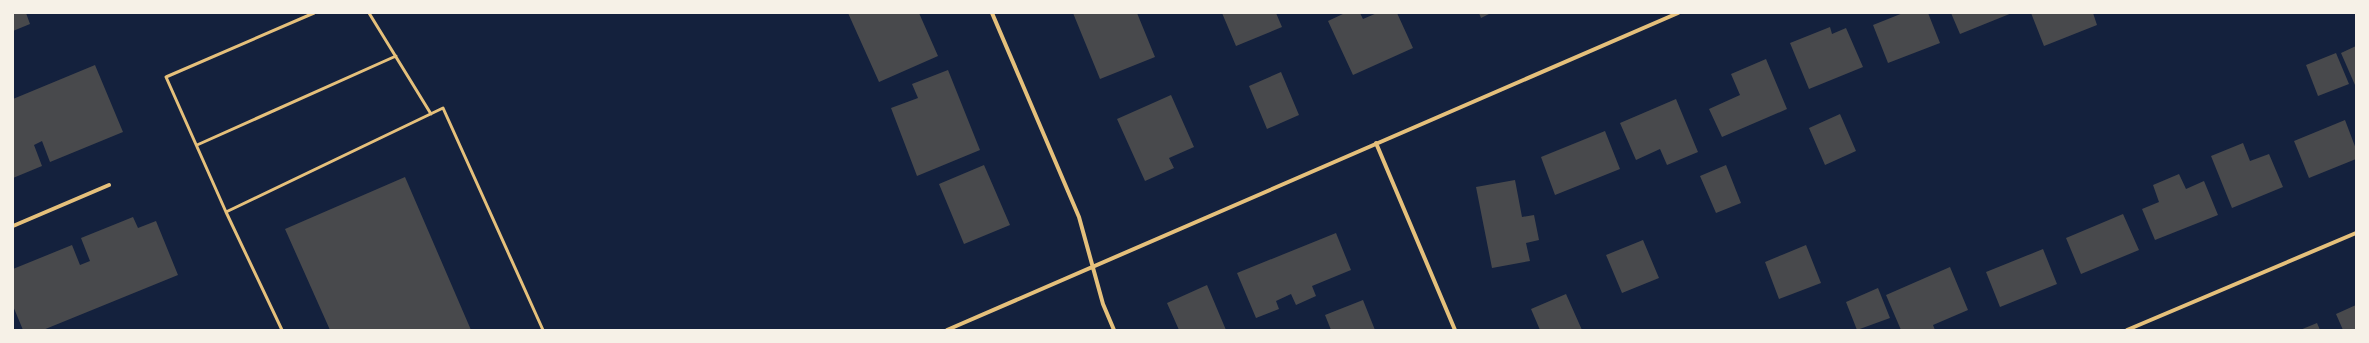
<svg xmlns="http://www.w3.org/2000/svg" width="2369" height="343" font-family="'Roboto Condensed',sans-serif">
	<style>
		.building { fill: #48494c }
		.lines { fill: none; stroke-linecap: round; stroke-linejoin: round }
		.service { stroke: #e5c07b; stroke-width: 3 }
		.minor { stroke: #e5c07b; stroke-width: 4 }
	</style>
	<rect width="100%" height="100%" fill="#14213d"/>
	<path class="building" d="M13,13h13l4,11 -17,7z
		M848,13h71l19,43 -59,26z
		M1073,13h64l18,44 -55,22z
		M1222,13h54l6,14 -46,19z
		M1345,13h15l3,6 14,-6h20l16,35 -60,27 -25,-54z
		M1479,13h12l-10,5z
		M1903,13h25l12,30 -52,20 -15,-38z
		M1951,13h61l-52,21z
		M2031,13h62l4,12 -53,21z
		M1830,27l2,7 14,-6 17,39 -54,22 -19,-46z
		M2356,46v39h-1l-14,-32z
		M2336,53l13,31 -31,12 -12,-31z
		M1766,59l21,50 -65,28 -13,-28 31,-14 -9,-21z
		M95,65l28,67 -73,30 -8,-21 -8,4 8,21 -29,12v-79z
		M948,70l32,80 -63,26 -26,-68 27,-10 -6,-14z
		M1281,72l18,43 -32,14 -18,-43z
		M1171,95l23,52 -25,11 5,10 -29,13 -28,-62z
		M1676,99l22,53 -31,13 -7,-16 -24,11 -16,-37z
		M1840,114l16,37 -31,14 -16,-37z
		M2345,120l11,29v10l-47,19 -15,-37z
		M1605,131l15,38 -65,26 -14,-38z
		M2243,143l7,18 19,-7 14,33 -51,21 -21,-52z
		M984,165l26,60 -46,19 -25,-60z
		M1726,165l15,38 -25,10 -16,-37z
		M2179,174l7,15 18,-8 14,34 -63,25 -13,-31 17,-7 -6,-17z
		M405,177l66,153h-141l-45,-101z
		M1515,180l7,37 12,-2 5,25 -13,3 4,18 -38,7 -16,-81z
		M2123,214l16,36 -58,24 -15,-36z
		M133,217l5,11 18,-7 22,54 -135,55h-20l-10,-24v-37l59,-24 8,20 10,-4 -9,-23z
		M1336,233l15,37 -39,16 4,10 -20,9 -5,-11 -15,7 3,8 -23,9 -19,-45z
		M1643,240l16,38 -37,15 -16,-38z
		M1806,245l15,38 -42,16 -14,-37z
		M2043,249l14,35 -57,23 -14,-35z
		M1950,267l18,43 -35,15 2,5h-34l-15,-35z
		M1207,285l19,45h-47l-12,-27z
		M1878,288l12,30 -33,12 -11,-28z
		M1566,294l16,36h-42l-9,-21z
		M1363,300l12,30h-44l-6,-15z
		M2356,305v25h-13l-7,-16z
		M2317,323l3,7h-20z"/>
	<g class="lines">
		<path class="service" d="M369,13l62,101
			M197,145l199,-89
			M226,212l-60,-135 148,-64
			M282,330l-56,-118 217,-104 100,222"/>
		<path class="minor" d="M992,13l87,204 24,87 11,26
			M1376,143l79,187
			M13,226l96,-41
			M947,330l731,-317
			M2127,330l229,-97"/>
	</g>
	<rect width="2369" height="343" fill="none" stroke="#f6f1e7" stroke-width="28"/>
</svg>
